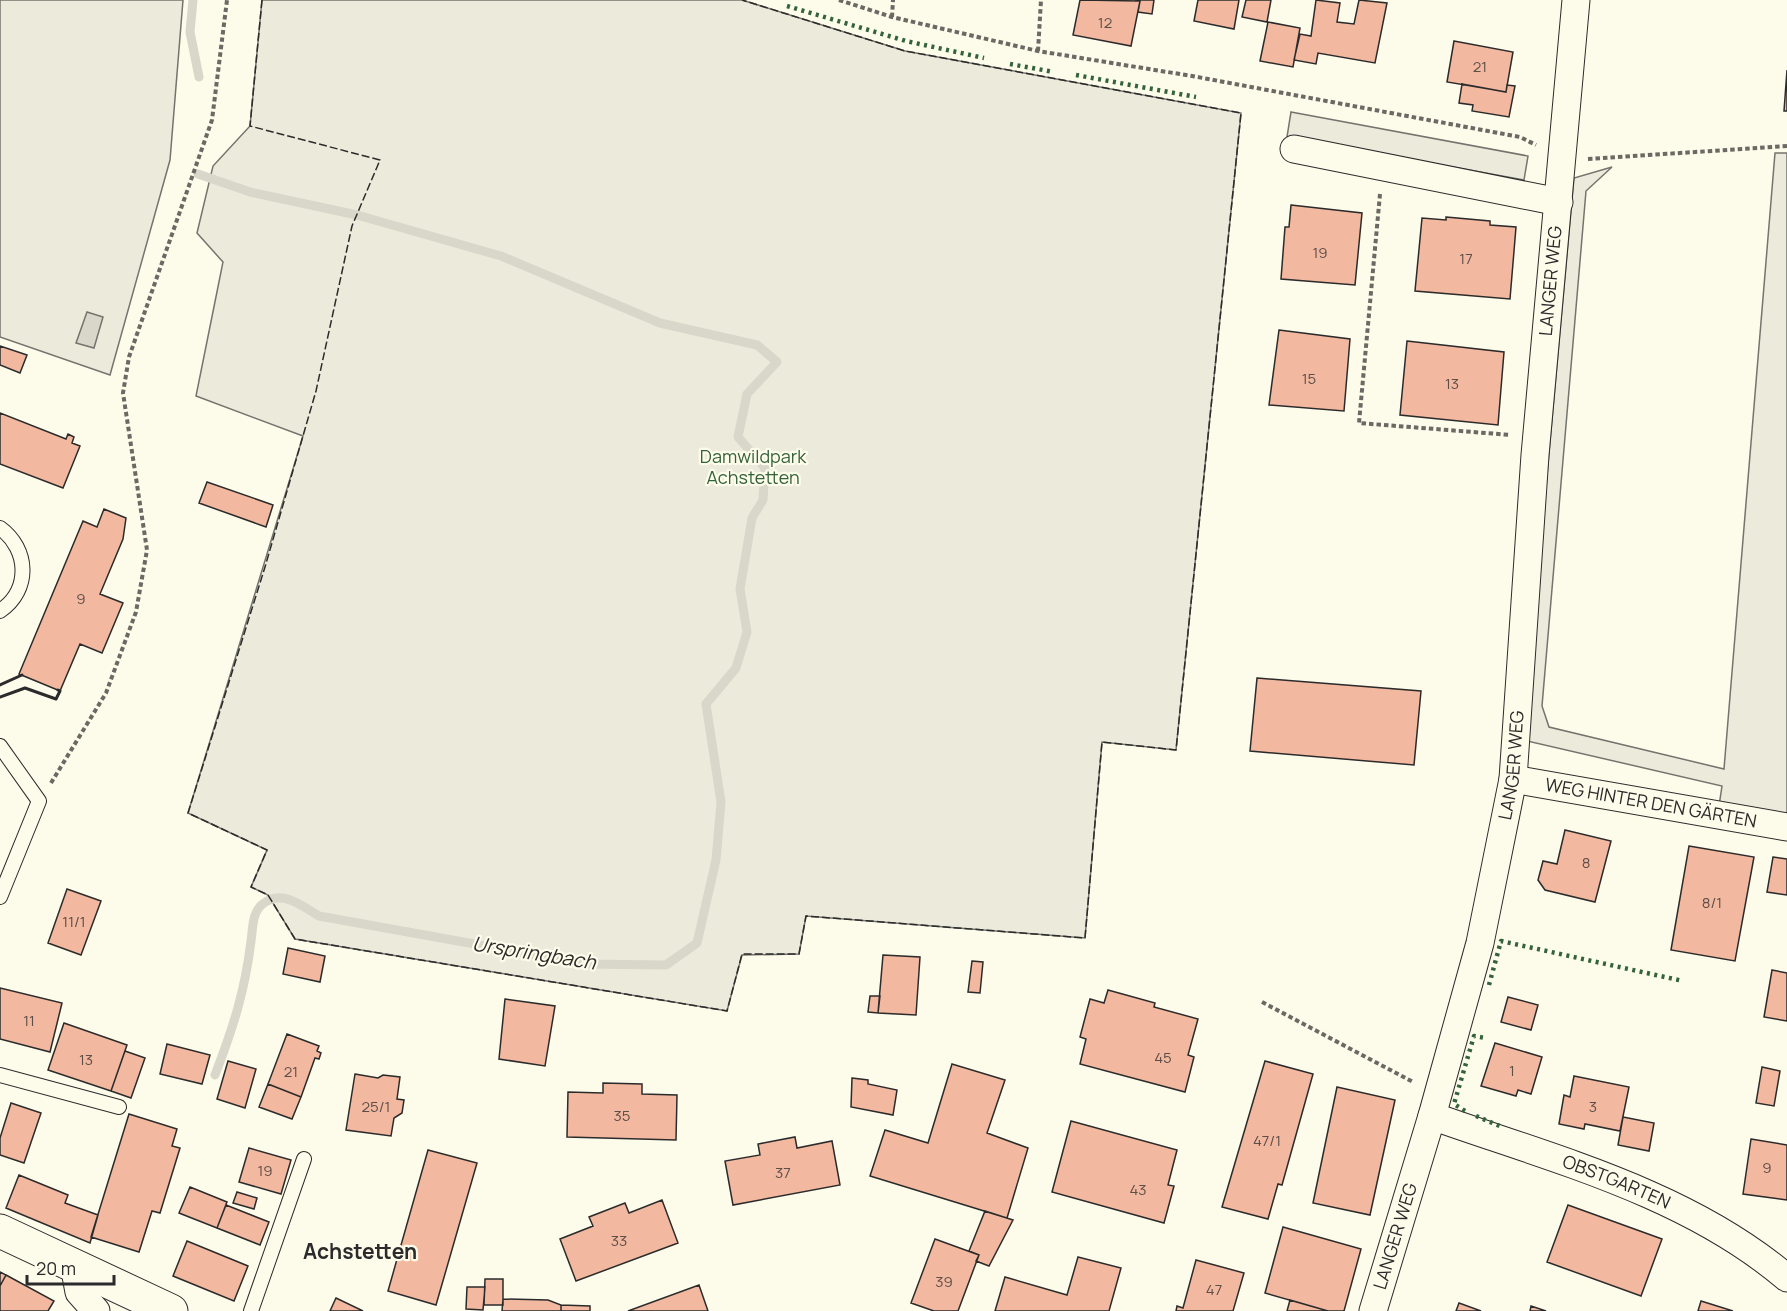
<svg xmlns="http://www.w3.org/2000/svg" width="1787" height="1311" font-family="Manrope,sans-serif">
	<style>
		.green { fill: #ecebdb; stroke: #74746e; stroke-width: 1.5 }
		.parking { fill: #eceadb; stroke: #74746e; stroke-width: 1.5 }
		.water { fill: #d8d7c9; stroke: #74746e; stroke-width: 1.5 }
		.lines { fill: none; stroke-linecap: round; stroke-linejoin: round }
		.stream { stroke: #d8d7c9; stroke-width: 9 }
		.building { fill: #f2b8a0; stroke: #2b2b2b; stroke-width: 1.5 }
		.lane-casing { stroke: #2b2b2b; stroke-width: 16 }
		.street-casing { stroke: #2b2b2b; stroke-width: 29 }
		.secondary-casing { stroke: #2b2b2b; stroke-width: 35 }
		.path { stroke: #6a6964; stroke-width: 4; stroke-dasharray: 4.5 3; stroke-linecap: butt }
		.lane { stroke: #fdfbea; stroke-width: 14 }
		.street { stroke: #fdfbea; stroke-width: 27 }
		.secondary { stroke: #fdfbea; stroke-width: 33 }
		.hedge { stroke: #34623c; stroke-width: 4.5; stroke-dasharray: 3 4.5; stroke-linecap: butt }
		.fence { stroke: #2b2b2b; stroke-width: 1.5; stroke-dasharray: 8 3; stroke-linecap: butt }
		.wall { stroke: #2b2b2b; stroke-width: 3 }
		.labels { text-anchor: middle; stroke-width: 4.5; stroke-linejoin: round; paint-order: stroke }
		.number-label { font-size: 15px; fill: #5d4e48 }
		.street-label { font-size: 18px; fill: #2b2b2b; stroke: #fdfbea }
		.park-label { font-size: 18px; fill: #34623c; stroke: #fdfbea }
		.water-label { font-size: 20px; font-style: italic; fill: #2b2b2b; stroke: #fdfbea }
		.quarter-label { font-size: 21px; font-weight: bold; fill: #2b2b2b; stroke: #fdfbea }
	</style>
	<rect width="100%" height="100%" fill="#fdfbea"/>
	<path class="green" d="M0,0h183l-13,160 -60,215 -110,-38z
		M262,0h480l163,51 336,62 -65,637 -74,-8 -17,196 -279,-22 -7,38 -57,1 -15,56 -432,-72 -27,-44 -17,-8 16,-37 -79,-37 115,-377 -107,-40 27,-134 -26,-29 16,-67 37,-40z
		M1775,153h12v665l-68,-12 3,-20 -199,-46 51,-562 38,-11 -26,24 -44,515 7,21 175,42z"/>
	<path class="parking" d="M1291,112l237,44 -4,24 -237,-43z"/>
	<path class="water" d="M87,312l16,5 -9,31 -18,-5z"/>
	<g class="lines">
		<path class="stream" d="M193,0l-3,32 9,45
			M198,174l52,18 107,23 144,41 159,67 97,22 20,17 -30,32 -9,43 27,31 -2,32 -11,18 -12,71 7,43 -11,36 -30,36 15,98 -5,58 -19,83 -31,22 -80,-1 -267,-48c-16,-9 -36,-27 -55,-13 -12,8 -11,24 -13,38 -6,50 -18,87 -36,134"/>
	</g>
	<path class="building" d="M1080,0l60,1 -9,45 -58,-11z
		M1135,0h19l-2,14 -14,-2 2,-11z
		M1198,0h41l-5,29 -40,-8z
		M1246,0h25l-4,22 -25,-5z
		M1316,0l24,3 -3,19 17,2 5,-24 28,3 -12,60 -57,-10 -2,11 -22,-4 6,-26 11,2z
		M1268,22l32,6 -7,39 -33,-6z
		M1454,41l59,11 -7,40 -59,-10z
		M1787,70v41h-3z
		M1462,84l44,8 1,-7 8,1 -6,31 -37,-6 1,-6 -14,-2z
		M1291,205l71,8 -7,72 -74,-6 4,-52h4z
		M1446,217l44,4v4l26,2 -6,72 -95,-8 7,-73 24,2z
		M1279,330l71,9 -6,72 -75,-6z
		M1407,341l97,11 -6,73 -98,-10z
		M0,346l27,9 -7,18 -20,-8z
		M0,413l66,26 2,-5 6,3 -2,6 8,3 -17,42 -63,-24z
		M207,482l66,23 -7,22 -67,-24z
		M104,509l22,9 -3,21 -23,55 23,9 -21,50 -22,-9 -20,47 -41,-17 64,-153 14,6z
		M1257,678l164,13 -7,74 -164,-14z
		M1565,830l46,11 -16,61 -50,-12 -7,-10 5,-19 14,3z
		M1689,846l65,11 -19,104 -64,-11z
		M1773,857l14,2v36l-20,-3z
		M67,889l34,12 -20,54 -33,-12z
		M288,948l37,8 -5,26 -37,-8z
		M883,955l37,2 -4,58 -38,-2z
		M972,961l11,1 -3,31 -12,-1z
		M1772,970l15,3v48l-23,-4z
		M0,988l62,15 -12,49 -50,-13z
		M1108,990l47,13 -1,4 44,12 -10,36 6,2 -9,35 -105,-28 6,-25 -6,-2 10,-38 14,4z
		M870,996h10l-2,17 -10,-1z
		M1508,997l30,8 -7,25 -30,-8z
		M505,999l50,7 -10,60 -46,-7z
		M64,1023l63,22 -16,46 -63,-21z
		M287,1034l32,12 -2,5 4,2 -2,6 -4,-1 -14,39 -33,-13z
		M1495,1043l47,14 -11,37 -13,-4 -2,6 -35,-10z
		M167,1044l43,11 -8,29 -42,-10z
		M125,1051l20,7 -14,40 -20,-7z
		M228,1061l28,8 -11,39 -28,-9z
		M1265,1061l48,13 -31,111 -4,-1 -10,35 -46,-12z
		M952,1064l53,16 -18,53 41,15 -21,70 -137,-42 15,-46 43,13z
		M1762,1067l18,4 -6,35 -18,-3z
		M355,1074l23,4 5,-3 17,2 -3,22 7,1 -2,13 -8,5 -3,18 -45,-6z
		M1574,1076l55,11 -9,44 -35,-7 -1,5 -25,-5 5,-29 6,2z
		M852,1078l16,2v4l29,6 -4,25 -42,-8z
		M603,1083l39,1v10l35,1 -1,45 -109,-3 1,-45 35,1z
		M268,1084l33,13 -9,22 -33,-12z
		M1337,1087l58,13 -25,115 -57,-12z
		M11,1103l30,10 -17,50 -24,-8v-17z
		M129,1114l48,15 -5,17 8,2 -20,65 -8,-2 -13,41 -48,-15z
		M1623,1117l31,6 -5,28 -31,-6z
		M1071,1121l106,29 -9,35 6,1 -10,37 -112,-31z
		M795,1137l2,11 35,-7 8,44 -107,20 -8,-44 35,-6 -2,-11z
		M1751,1139l36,6v55l-44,-6z
		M249,1148l42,12 -10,34 -42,-12z
		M428,1150l49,13 -41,142 -48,-14z
		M19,1175l49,20 -3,8 33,12 -8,28 -84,-35z
		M190,1187l37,15 -10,26 -38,-15z
		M237,1192l20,6 -3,11 -21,-6z
		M662,1200l16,43 -102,38 -16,-42 33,-13 -4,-9 36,-14 4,10z
		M226,1205l43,17 -9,23 -43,-17z
		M1568,1205l94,34 -21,57 -94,-34z
		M985,1211l28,9 -24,46 -13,-5 3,-6 -10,-4z
		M1283,1227l78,22 -17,62h-16l-63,-18z
		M935,1239l44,16 -21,56h-24l-23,-8z
		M187,1241l61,25 -14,35 -61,-25z
		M1078,1257l43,11 -12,43h-114l10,-34 62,18z
		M1196,1260l48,13 -11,38h-57l1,-5 6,2z
		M0,1272l6,3 -6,11z
		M6,1275l48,26 -6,10h-48v-25z
		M485,1279h18v26h-19z
		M699,1285l9,26h-80z
		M467,1287h18l-2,23 -17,-1z
		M336,1298l27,13h-33z
		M503,1299l45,1 13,5v6h-59z
		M1290,1300l38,11h-41z
		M1701,1301l32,10h-35z
		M1459,1303l22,8h-25z
		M561,1305l29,1v5h-29z
		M1531,1306l15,5h-16z"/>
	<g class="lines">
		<defs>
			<path id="lane" d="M0,528c29,21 31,62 0,83
				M0,746l39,55 -39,96
				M0,1075l119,32
				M251,1311l53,-152"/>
			<g id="street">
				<path d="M1294,149l265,53"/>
				<path id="s1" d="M1513,779l274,48"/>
				<path id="s2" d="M1432,1116c121,43 255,77 355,162"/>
				<path d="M74,1265l5,27 17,19"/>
				<path id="s3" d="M1373,1311l59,-195 48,-173 33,-164 22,-324 41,-455"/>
			</g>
			<path id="secondary" d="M0,1231l171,80"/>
		</defs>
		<use href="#lane" class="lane-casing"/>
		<use href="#street" class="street-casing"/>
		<use href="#secondary" class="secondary-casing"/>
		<path class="path" d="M839,0l53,17 146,34 154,25 328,61 16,8
			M892,17l1,-17
			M1038,51l3,-51
			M1588,159l199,-13
			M1380,194l-21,229 152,12
			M51,783l55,-90 30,-81 11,-62 -24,-157 6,-36 83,-237 15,-120
			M1262,1002l151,80"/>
		<use href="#lane" class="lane"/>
		<use href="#street" class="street"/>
		<use href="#secondary" class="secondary"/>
		<path class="hedge" d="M787,6l119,35 78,17
			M1010,64l44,8
			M1076,75l120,22
			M1489,985l12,-44 182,40
			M1465,1111l-11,-7 20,-68 11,2
			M1476,1116l26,11"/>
		<path class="fence" d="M262,0l-12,126 130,34 -28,66 -36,165 -51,176 -77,246 79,37 -16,37 17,8 27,44 432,72 15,-57h57l7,-38 279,22 17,-196 74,8 65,-637 -336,-62 -163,-51"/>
		<path class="wall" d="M0,685l22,-10
			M0,697l25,-9 31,11 4,-8 -2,-1"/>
	</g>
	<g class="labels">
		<g class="number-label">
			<text x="1105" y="28">12</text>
			<text x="1480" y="72">21</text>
			<text x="1320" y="258">19</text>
			<text x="1466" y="264">17</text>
			<text x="1309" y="384">15</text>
			<text x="1452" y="389">13</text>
			<text x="81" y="604">9</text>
			<text x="1586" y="868">8</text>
			<text x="1712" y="908">8/1</text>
			<text x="74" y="927">11/1</text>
			<text x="29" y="1026">11</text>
			<text x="1163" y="1063">45</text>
			<text x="86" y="1065">13</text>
			<text x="1512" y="1076">1</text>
			<text x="291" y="1077">21</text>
			<text x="376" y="1112">25/1</text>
			<text x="1593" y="1112">3</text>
			<text x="622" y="1121">35</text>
			<text x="1267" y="1146">47/1</text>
			<text x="1767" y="1173">9</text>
			<text x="265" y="1176">19</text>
			<text x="783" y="1178">37</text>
			<text x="1138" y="1195">43</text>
			<text x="619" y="1246">33</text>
			<text x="944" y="1287">39</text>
			<text x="1214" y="1295">47</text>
		</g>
		<g class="street-label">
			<text dy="6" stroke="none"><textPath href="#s3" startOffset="1050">LANGER WEG</textPath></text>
			<text dy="6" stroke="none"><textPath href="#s3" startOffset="564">LANGER WEG</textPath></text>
			<text dy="6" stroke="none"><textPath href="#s1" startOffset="140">WEG HINTER DEN GÄRTEN</textPath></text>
			<text dy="6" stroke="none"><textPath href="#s2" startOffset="196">OBSTGARTEN</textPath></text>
			<text dy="6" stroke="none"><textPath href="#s3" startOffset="78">LANGER WEG</textPath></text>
		</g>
		<g class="park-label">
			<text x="753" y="463">Damwildpark<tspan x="753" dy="21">Achstetten</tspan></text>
		</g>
		<g class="water-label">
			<text transform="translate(534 953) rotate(9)" y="7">Urspringbach</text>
		</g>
		<g class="quarter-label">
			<text x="360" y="1259">Achstetten</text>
		</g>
	</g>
	<path d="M27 1275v9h87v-9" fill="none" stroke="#2b2b2b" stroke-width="3"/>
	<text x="36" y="1275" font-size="18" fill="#2b2b2b" stroke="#fdfbea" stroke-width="4.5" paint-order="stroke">20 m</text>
</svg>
